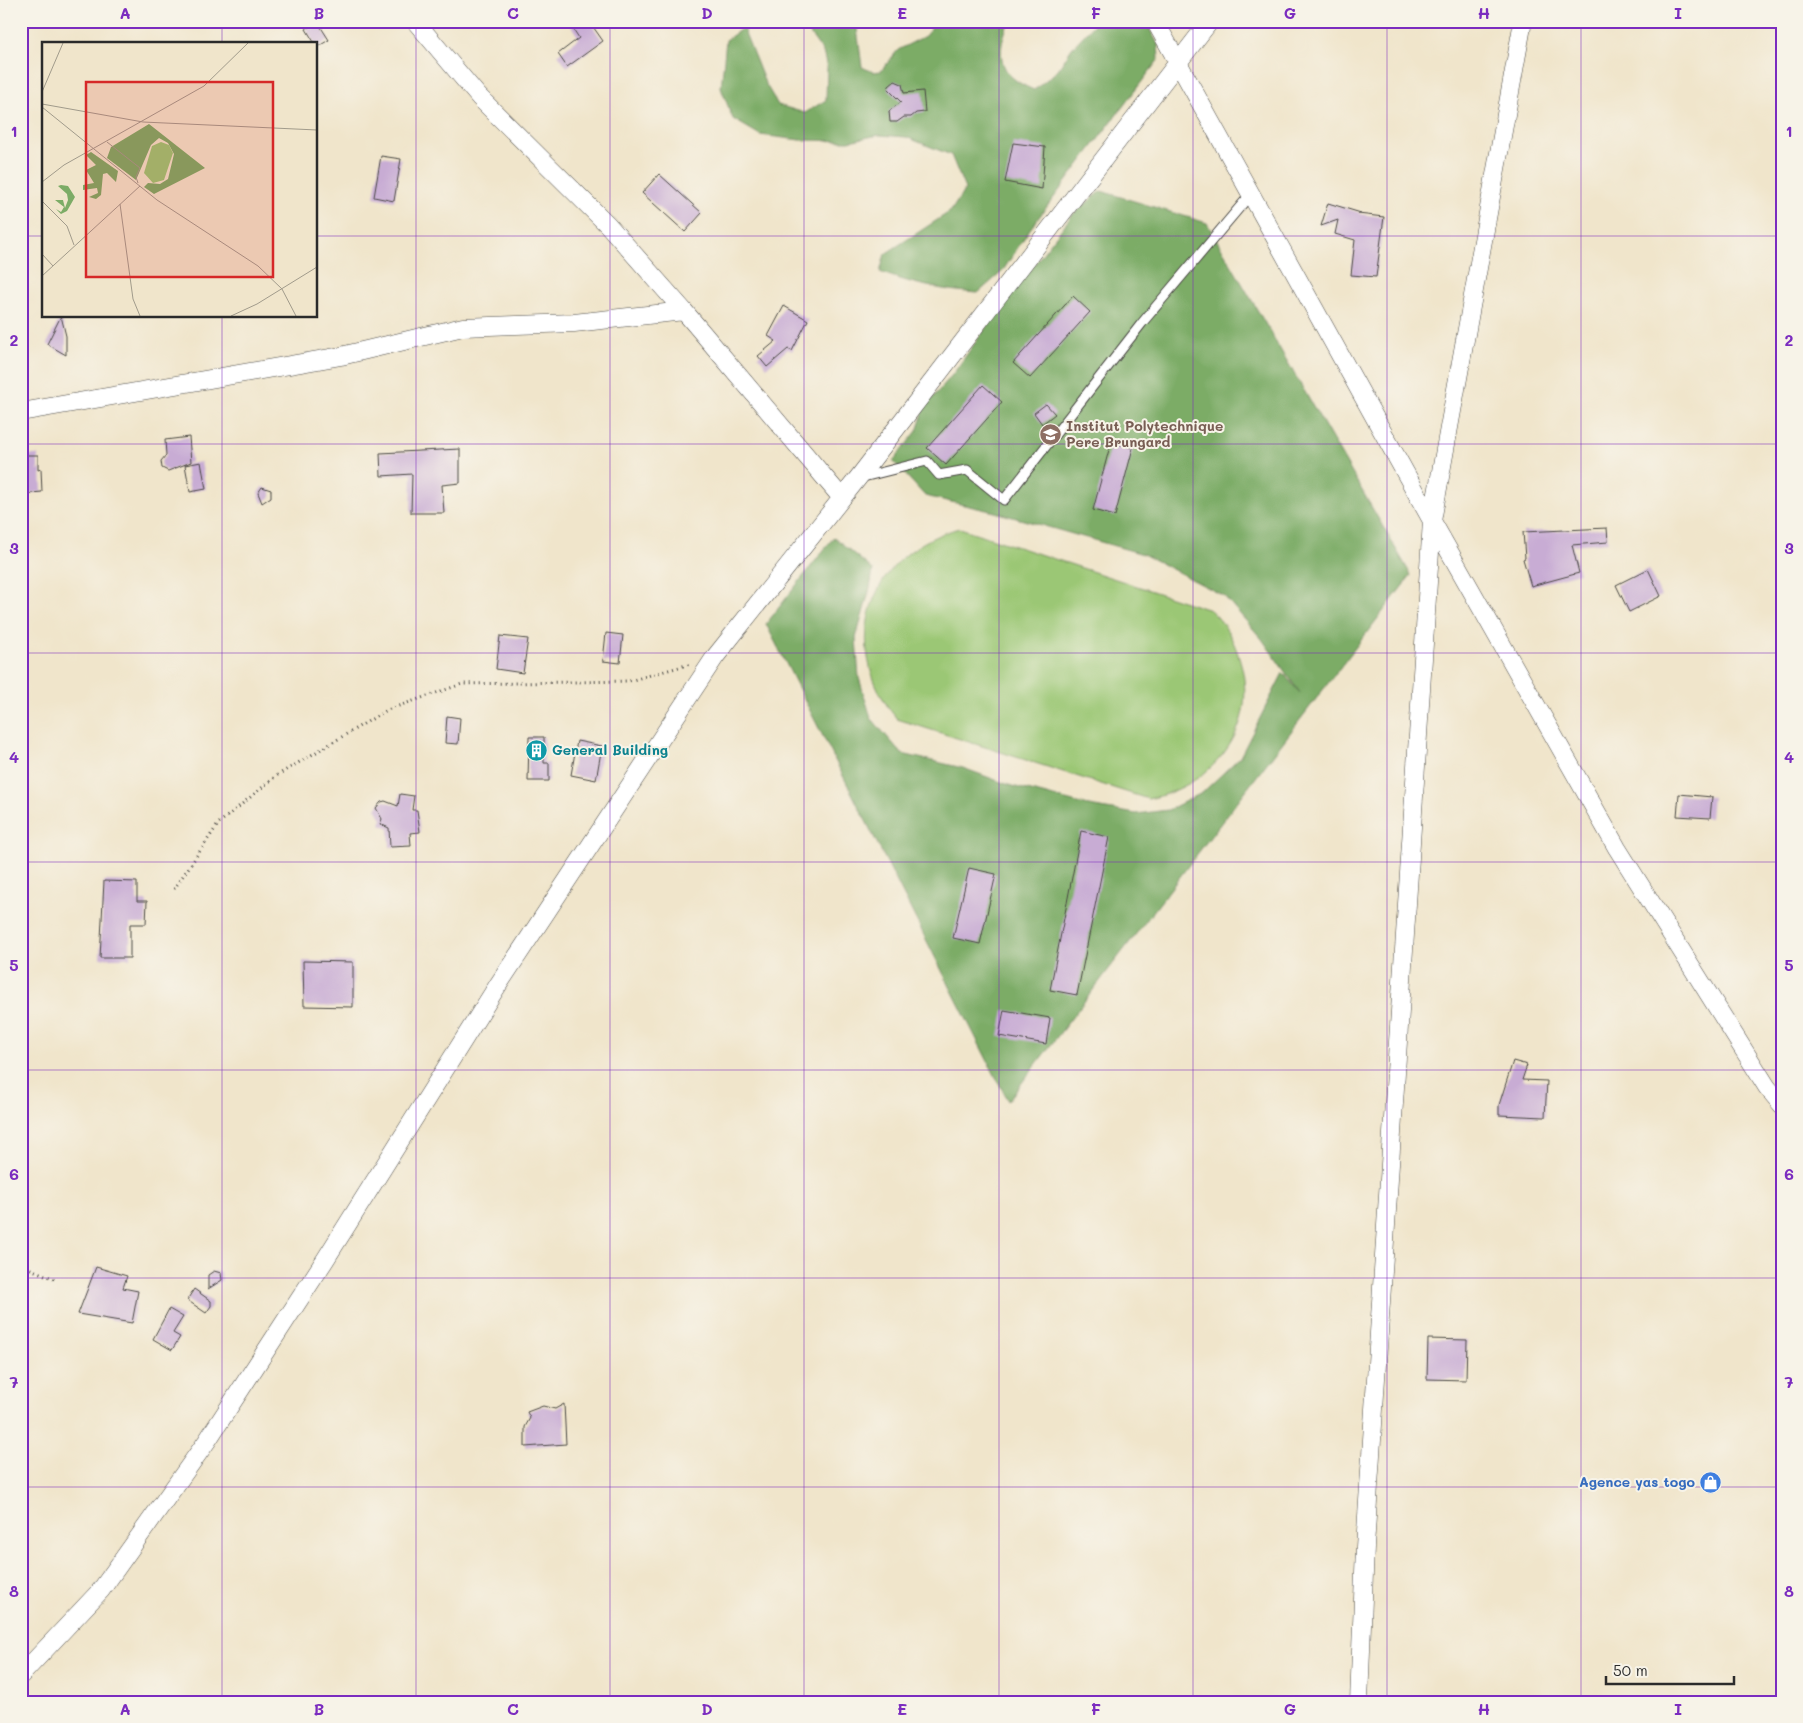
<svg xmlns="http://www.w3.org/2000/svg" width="1803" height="1723" font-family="Mali,sans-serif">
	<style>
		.green { fill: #9bc774; stroke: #637950 }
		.forest { fill: #7cac66; stroke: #546c48 }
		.building { fill: #c8acd4 }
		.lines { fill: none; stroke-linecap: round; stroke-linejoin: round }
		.lane-casing { stroke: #494743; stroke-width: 11 }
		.street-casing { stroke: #494743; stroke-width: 19 }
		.path { stroke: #494743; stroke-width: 3; stroke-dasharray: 1 4; stroke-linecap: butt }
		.lane { stroke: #fff; stroke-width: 9 }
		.street { stroke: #fff; stroke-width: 18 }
		.grid { fill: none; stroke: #7b2cbf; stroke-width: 1; stroke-opacity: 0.55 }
		.labels { text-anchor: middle; stroke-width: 4; stroke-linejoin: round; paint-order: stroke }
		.education-label { font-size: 14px; font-weight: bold; fill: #785e54; stroke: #f7f3e8; text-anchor: start }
		.culture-label { font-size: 14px; font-weight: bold; fill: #0d838f; stroke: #f7f3e8; text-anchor: start }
		.shop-label { font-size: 14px; font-weight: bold; fill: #366cbe; stroke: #f7f3e8; text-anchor: end }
		.inset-road { fill: none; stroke: #a19b8b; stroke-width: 1 }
		.view { fill: #d62828; fill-opacity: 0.15; stroke: #d62828; stroke-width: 2.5 }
		.inset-edge { fill: none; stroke: #2b2b2b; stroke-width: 2.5 }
		.neatline { fill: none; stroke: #7b2cbf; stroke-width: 2 }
		.grid-label { font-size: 16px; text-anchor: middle; font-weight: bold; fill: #7b2cbf }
	</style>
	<rect width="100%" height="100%" fill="#f7f3e8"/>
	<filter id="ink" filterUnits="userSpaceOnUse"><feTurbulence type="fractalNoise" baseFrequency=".02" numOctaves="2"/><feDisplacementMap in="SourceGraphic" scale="10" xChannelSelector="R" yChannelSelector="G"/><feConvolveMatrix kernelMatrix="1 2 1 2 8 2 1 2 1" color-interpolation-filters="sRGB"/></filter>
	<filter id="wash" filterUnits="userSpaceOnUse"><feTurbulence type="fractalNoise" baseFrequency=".0096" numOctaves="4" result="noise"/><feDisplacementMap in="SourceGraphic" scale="20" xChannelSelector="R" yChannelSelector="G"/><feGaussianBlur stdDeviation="1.12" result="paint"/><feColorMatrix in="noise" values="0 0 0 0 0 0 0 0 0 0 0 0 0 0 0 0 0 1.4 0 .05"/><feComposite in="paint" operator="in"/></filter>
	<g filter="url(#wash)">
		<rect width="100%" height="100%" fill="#f0e5cb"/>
		<path class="green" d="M960,528l250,82c14,12 22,27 28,44 25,70 -22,131 -90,145l-251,-80c-60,-73 -28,-168 63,-191z"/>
		<path class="forest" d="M801,21h55l6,46 11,5 8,-1 17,-21 27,-14 12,-15h71c-1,8 -5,15 -6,23 -4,25 10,37 32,46l23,-19 15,-23 25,-27h48l13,23 1,15 -129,170 -28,43 -24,21c-32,-2 -68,-9 -98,-21l5,-18 66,-43 14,-22 -14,-34 -45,-18 -27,-2 -30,6 -49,-1 -40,-5 -27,-16 -12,-31 5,-48 17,-12 22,55 13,22 27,8 21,-13 1,-32 -4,-16z
			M1101,191l106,32 204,352 -403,526 -242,-477 68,-87 39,33 -3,18 -14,50 3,40 12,40 31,36 61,14 49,18 77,20 47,8 32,-4 34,-17 38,-36 43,-84 17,20 -38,-54 -38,-43 -81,-42 -148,-42 -70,-16 -32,-35 24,-30 8,-24 28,-33 34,-48 86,-112z"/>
		<g id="blocks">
			<path class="building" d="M317,21l12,19 -12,7 -11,-18z
				M568,21h21l14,20 -36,26 -9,-13 21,-16z
				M895,81l7,3 2,9 19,-2 2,21 -9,1 -5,4h-7l-7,5h-7l-1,-11 12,-9 -13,-13 1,-3z
				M1013,143l32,4 -3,42 -37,-7z
				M381,156l20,3 -7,42 -20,-4z
				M659,174l43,39 -17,19 -43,-39z
				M1328,203l33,10 -3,1 26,3 -8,60 -25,-2 4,-35 -20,-6 3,-14 -17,6z
				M1073,296l17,16 -60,66 -17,-15z
				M784,306l24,14 -16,31 -4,-2 -21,18 -9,-11 18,-15 -8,-5z
				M61,316l5,20v19l-19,-11z
				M983,385l19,17 -56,63 -19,-17z
				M1046,404l9,10 -13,10 -8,-11z
				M189,437l2,25 -23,9 -6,-3 -1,-7 5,-6 -1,-15z
				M1111,442l22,6 -18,68 -22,-6z
				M460,449v34l-18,2 2,28h-33l1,-39 -31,2 -1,-23z
				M21,455h17v15l3,-1 1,23 -11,1 -10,10z
				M201,462l5,27 -16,3 -5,-27z
				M262,487l9,3v7l-9,6 -4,-10z
				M1607,528l1,14 -36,3 7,28 -48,13 -8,-27 2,-1 -2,-26z
				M1648,569l13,27 -32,16 -13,-27z
				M606,633l17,2 -3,28 -17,-2z
				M500,636l28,3 -5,34 -27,-4z
				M447,716l13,2 -2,26 -13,-1z
				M529,737h15v26h5v18h-21z
				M577,741l25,5 -6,34 -25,-5z
				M400,794l14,2 -2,14h5l3,22 -10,1 1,13 -21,1 -1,-19 -9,-4 2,-5 -6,-11 5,-6 4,-1 13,5z
				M1679,794l33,3 -2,21 -33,-2z
				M1081,831l28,6 -32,158 -27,-5z
				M969,868l27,6 -16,70 -27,-6z
				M104,881l33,1v19h10l-1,23h-16v34h-30z
				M303,961l50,1v45l-49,-1z
				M1004,1010l46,8 -4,26 -47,-8z
				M1513,1061l14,4 -5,15 25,1 -2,36 -46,-2v-10z
				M96,1267l31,9 -4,12 15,3 -6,32 -54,-9z
				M214,1271l7,2 1,7 -14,9v-14z
				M194,1289l17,12v5l-5,7 -19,-13z
				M169,1309l14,8 -10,16 7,4 -8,13 -19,-11z
				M1428,1339l39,1 -1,40 -39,-1z
				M564,1404l2,40 -41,3v-20l5,-9 -3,-6 16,-6 12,3z"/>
		</g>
	</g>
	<g filter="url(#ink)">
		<use href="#blocks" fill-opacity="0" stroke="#494743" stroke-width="1"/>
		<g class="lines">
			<defs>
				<path id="lane" d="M859,478l68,-17 12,14 28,-5 37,30 138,-177 108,-128"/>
				<path id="street" d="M415,21l64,76 129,128 76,86 157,186
					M1155,21l277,500 185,327 150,239 15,18
					M21,412l320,-56 122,-29 111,-4 110,-12
					M21,1675l80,-85 106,-149 118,-181 173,-275 217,-328 143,-179 352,-457
					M1359,1702l6,-155 67,-1026 91,-500"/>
			</defs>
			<use href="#lane" class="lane-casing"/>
			<use href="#street" class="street-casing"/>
			<path class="path" d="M174,889l45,-66 57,-47 111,-66 75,-26 167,-3 61,-17
				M21,1265l36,15"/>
			<use href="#lane" class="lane"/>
			<use href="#street" class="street"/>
		</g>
	</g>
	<path class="grid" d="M222,21v23M416,21v1681M610,21v1681M804,21v1681M999,21v1681M1193,21v1681M1387,21v1681M1581,21v1681M21,236h23M316,236h1466M222,316v1386M21,444h1761M21,653h1761M21,862h1761M21,1070h1761M21,1278h1761M21,1487h1761"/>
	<defs>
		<symbol id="school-disc" viewBox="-11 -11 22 22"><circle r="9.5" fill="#8d6e63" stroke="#f7f3e8"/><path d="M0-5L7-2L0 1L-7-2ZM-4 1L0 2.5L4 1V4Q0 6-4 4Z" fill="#fff"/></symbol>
		<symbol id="building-disc" viewBox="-11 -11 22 22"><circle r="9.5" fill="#0f9aa8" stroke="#f7f3e8"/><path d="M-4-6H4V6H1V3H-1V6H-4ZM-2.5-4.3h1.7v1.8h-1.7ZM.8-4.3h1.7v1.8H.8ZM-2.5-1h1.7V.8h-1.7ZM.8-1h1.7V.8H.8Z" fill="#fff"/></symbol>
		<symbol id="shop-disc" viewBox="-11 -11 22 22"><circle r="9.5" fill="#3f7fe0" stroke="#f7f3e8"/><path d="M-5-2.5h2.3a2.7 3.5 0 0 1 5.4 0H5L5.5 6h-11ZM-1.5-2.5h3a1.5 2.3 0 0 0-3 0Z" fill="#fff"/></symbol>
	</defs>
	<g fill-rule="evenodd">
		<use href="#school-disc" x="1038" y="422" width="25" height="25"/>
		<use href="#building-disc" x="524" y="738" width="25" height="25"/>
		<use href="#shop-disc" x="1698" y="1470" width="25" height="25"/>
	</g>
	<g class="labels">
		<g class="education-label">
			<text x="1066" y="431">Institut Polytechnique<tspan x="1066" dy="16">Pere Brungard</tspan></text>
		</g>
		<g class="culture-label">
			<text x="552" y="755">General Building</text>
		</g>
		<g class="shop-label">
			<text x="1695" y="1487">Agence yas togo</text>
		</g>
	</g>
	<g transform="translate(42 42)">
		<rect width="275" height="275" fill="#f0e5cb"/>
		<path d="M119,100l8,3 4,8 -9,27 -11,3 -9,-10 8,-27z" fill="#9bc774"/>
		<path d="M107,82l56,44 -51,26 -10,-7 4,-4 12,1 8,-5 6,-25 -6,-11 -9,-5 -8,7 -15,35 -29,-22 4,-11zM49,110l27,19 -2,11 -9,-9 -4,1 -2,21 -5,4 -7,-2 9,-4 -1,-5 -14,2v-5l11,-2 -8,-13 10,-5 -10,-10zM19,143l7,1 7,11 -8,14 -6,3 -5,-5 5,3 3,-5 -9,-7h8l2,8 3,-8 -1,-6 -9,-8z" fill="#7cac66"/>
		<path class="inset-road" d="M0,50l21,-49M0,62l101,18 174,8M0,65l115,93 101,66 24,23 14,27M65,100l33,26 -4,9 2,6M0,140l22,-17 140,-79 44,-43M0,159l25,25 7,19M78,162l13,95 7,17M0,212l11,12M0,234l98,-90M189,274l26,-12 60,-37"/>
		<path class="view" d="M44,40h187v195h-187z"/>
		<rect width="275" height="275" class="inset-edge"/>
	</g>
	<rect width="1803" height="1723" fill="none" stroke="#f7f3e8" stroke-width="55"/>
	<path d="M1606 1676v8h128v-8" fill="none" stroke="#2b2b2b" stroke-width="2.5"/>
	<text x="1613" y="1676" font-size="15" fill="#2b2b2b" stroke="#f7f3e8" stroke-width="4" paint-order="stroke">50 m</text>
	<rect x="28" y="28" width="1748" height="1668" class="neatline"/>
	<g class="grid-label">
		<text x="125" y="19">A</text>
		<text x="319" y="19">B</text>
		<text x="513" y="19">C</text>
		<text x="707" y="19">D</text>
		<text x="902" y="19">E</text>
		<text x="1096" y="19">F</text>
		<text x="1290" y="19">G</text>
		<text x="1484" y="19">H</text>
		<text x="1678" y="19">I</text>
		<text x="14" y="137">1</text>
		<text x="1789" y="137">1</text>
		<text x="14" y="346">2</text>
		<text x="1789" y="346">2</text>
		<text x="14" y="554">3</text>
		<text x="1789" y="554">3</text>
		<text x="14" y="763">4</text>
		<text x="1789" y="763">4</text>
		<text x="14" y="971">5</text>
		<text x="1789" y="971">5</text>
		<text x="14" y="1180">6</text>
		<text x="1789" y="1180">6</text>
		<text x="14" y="1388">7</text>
		<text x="1789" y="1388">7</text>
		<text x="14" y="1597">8</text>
		<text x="1789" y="1597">8</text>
		<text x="125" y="1715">A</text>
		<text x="319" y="1715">B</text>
		<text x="513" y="1715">C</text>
		<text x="707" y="1715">D</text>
		<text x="902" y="1715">E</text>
		<text x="1096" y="1715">F</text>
		<text x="1290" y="1715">G</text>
		<text x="1484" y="1715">H</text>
		<text x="1678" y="1715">I</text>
	</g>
</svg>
